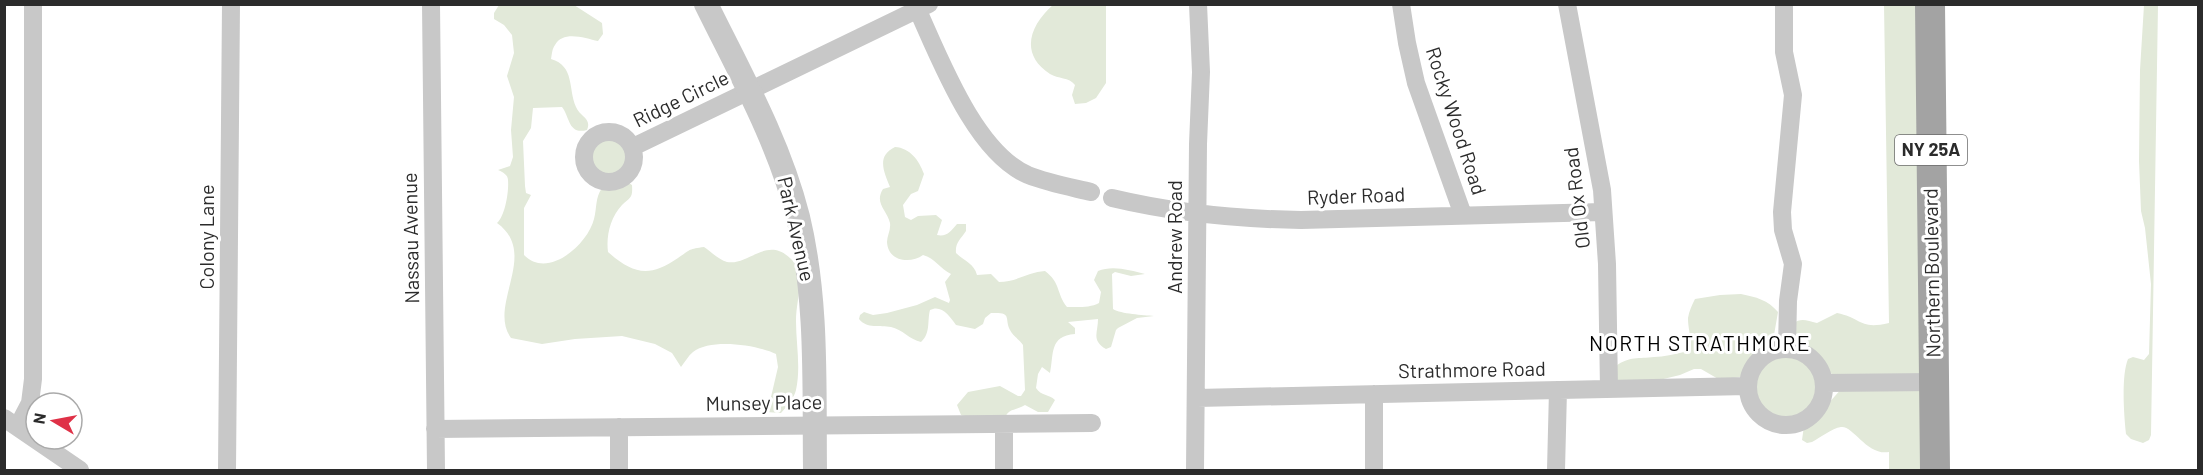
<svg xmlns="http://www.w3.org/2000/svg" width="2203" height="475" font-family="Barlow,sans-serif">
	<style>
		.green { fill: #e2e9d9 }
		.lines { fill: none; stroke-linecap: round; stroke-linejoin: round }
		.minor { stroke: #c8c8c8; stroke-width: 18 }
		.tertiary { stroke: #c8c8c8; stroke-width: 24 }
		.primary { stroke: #a3a3a3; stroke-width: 30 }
		.labels { text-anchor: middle; stroke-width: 6; stroke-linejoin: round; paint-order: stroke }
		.shield { fill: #fff; stroke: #6b6b6b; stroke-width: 1.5 }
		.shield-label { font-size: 18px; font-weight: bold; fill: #2b2b2b }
		.street-label { font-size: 20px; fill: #2b2b2b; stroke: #fff }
		.neighbourhood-label { font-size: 21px; letter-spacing: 1.5px; fill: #000; stroke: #fff }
	</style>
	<rect width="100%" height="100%" fill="#fff"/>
	<path class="green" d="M499,5h75l28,18 1,11 -5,7c-13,-3 -35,-11 -43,4 -3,4 -3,9 -4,14 24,7 17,30 25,48 4,10 16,11 11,23 -19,5 -17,-13 -25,-23l-29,1 -2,20 -8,13 2,45 1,7 5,2 -7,13v47c24,25 64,-11 70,-36 3,-11 1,-21 8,-31l25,-6 5,3c1,14 -2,12 -10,20 -12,13 -16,31 -14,47 25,22 41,26 70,6 12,-8 10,-9 26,-11 6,4 15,13 23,15 22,4 40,-27 64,-3 4,3 7,12 8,16 2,16 -3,30 -3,46 0,23 5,46 0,69 -2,9 -10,17 -15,23l-28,-2 18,-14 7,-30 -2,-13c-19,-9 -65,-16 -83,-2 -5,4 -8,10 -12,15l-9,-14 -17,-9 -33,-8 -47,3 -33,5 -31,-6c-24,-33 29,-84 -14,-115 8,-7 12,-31 11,-43 0,-5 -5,-8 -10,-10l12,-4 3,-9 -2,-27 3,-33 -7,-21 7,-23 -2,-18 -8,-10 -10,-6v-6z
		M1053,5h53v78l-10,15 -10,5 -11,1 -3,-9 3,-10c-6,-8 -17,-6 -25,-11 -31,-20 -20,-49 3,-69z
		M1884,5h45l6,464 -46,1v-18c-22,4 -36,-27 -48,-25 -9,1 -21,11 -29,15l-5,1 -5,-3 2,-14 17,-14 21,-24 -2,-7 -44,-38 -3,-19c8,-7 14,-3 24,-1l20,-10c25,5 22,17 52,10z
		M2144,5h14l-7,430 -2,5 -6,3 -12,-4 -5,-5c-2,-18 -5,-58 2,-75l5,-2 11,3 5,-6 2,-70 -6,-56 -4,-17 -2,-50 1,-91z
		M584 157a25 25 0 1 1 50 0a25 25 0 1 1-50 0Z
		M895,147c15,1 24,13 29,27l-6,17 -7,3 -8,11 2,12 6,3 7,-4 18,-1 6,5 -5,15c10,2 14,-4 20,-11h9v7c-5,8 -11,11 -10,22 8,8 18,10 21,22l14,-1 8,8c17,0 30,-10 46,-11 16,12 11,22 22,36 10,0 23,1 32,-4l2,-11 -7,-12 4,-9c14,-6 32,-1 47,3l-14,2 -16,-4 -3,2 1,35c8,5 30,6 41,7l-17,2 -19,10 -2,2 -5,17 -5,2c-15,-9 -8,-16 -8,-30l-30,3 7,6v6c-26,2 -21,20 -25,39l-8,-6 -4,7 -2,14c5,8 13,6 19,12l-7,12h-10l-13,-7c-17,9 -13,0 -25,20l-39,-10 -4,-10 11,-13 32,-6 18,10h3l4,-6 -2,-45c-3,-5 -11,-10 -13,-15 -6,-12 3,-18 -19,-17l-6,5 -2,6 -8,5 -19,-4c-6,-9 -15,-21 -26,-15 -3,11 1,23 -9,32 -11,-2 -19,-13 -30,-15 -11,-2 -24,2 -32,-8l1,-4 4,-3 9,3 14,-2 30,-8 18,-8 14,6 1,-3 -5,-18 6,-8c-11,-5 -16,-16 -28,-19 -12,9 -35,7 -36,-13 0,-6 4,-12 3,-19 -3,-13 -16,-20 -7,-34l7,-2c-6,-15 -14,-31 5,-40z
		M1741,294c15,3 27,6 37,18l-4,23 -4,6 -13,7 -17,29 -20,3 -19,-11h-7l-14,6 -33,8h-24l-7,-4v-13c13,-10 23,-7 38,-9 10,0 20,-3 30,-5 10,-14 4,-19 4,-34 1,-7 4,-13 7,-19l25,-4z
		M1748 387a38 38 0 1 1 76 0a38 38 0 1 1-76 0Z"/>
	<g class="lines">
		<path class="minor" d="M431,4l5,466
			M915,4c24,52 59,148 113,171 20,8 42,12 63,17
			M1401,4l6,39 9,40 47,132
			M1567,4l35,186 5,74 2,125
			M1784,4v48l9,43 -11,117 1,18 10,34 -5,37 -1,47
			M584 157a25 25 0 1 1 50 0a25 25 0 1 1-50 0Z
			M633,147l296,-143
			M1112,198c63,15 124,21 189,22l302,-8
			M1748 387a38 38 0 1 1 76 0a38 38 0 1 1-76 0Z
			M1824,383l110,-1
			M1374,394v76
			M1197,398l550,-12
			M4,418l76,52
			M1004,424v46
			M18,426l12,-23 3,-24v-375
			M619,427v43
			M435,429l657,-6
			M227,470l4,-466
			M1195,470l3,-326 3,-72 -3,-68
			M1556,470l2,-80"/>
		<path class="tertiary" d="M706,4c34,69 73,138 92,213 20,83 16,169 17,253"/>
		<path class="primary" d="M1930,4l5,466"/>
	</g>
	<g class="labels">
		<rect class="shield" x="1895" y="135" width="72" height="30" rx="4.5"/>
		<g class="shield-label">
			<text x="1931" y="156">NY 25A</text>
		</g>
		<g class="street-label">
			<text transform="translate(681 99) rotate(-26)" y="7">Ridge Circle</text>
			<text transform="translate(1456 121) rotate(72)" y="7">Rocky Wood Road</text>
			<text transform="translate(1356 196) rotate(-2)" y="7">Ryder Road</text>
			<text transform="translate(1577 198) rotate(-97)" y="7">Old Ox Road</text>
			<text transform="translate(796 229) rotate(77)" y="7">Park Avenue</text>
			<text transform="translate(207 237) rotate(-90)" y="7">Colony Lane</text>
			<text transform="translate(1175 237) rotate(-90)" y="7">Andrew Road</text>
			<text transform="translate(411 238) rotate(-91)" y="7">Nassau Avenue</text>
			<text transform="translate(1932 273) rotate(-91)" y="7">Northern Boulevard</text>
			<text transform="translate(1472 370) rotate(-1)" y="7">Strathmore Road</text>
			<text transform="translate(764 403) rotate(-1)" y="7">Munsey Place</text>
		</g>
		<g class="neighbourhood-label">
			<text x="1700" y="351">NORTH STRATHMORE</text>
		</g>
	</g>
	<rect width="2203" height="475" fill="none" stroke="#2b2b2b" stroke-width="12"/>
	<g transform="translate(54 421) rotate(280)"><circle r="28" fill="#ffffff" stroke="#aaaaaa" stroke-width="1.5"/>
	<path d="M0-4.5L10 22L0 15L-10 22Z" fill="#df3147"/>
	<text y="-9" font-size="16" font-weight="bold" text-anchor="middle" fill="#2b2b2b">N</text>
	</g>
</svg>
